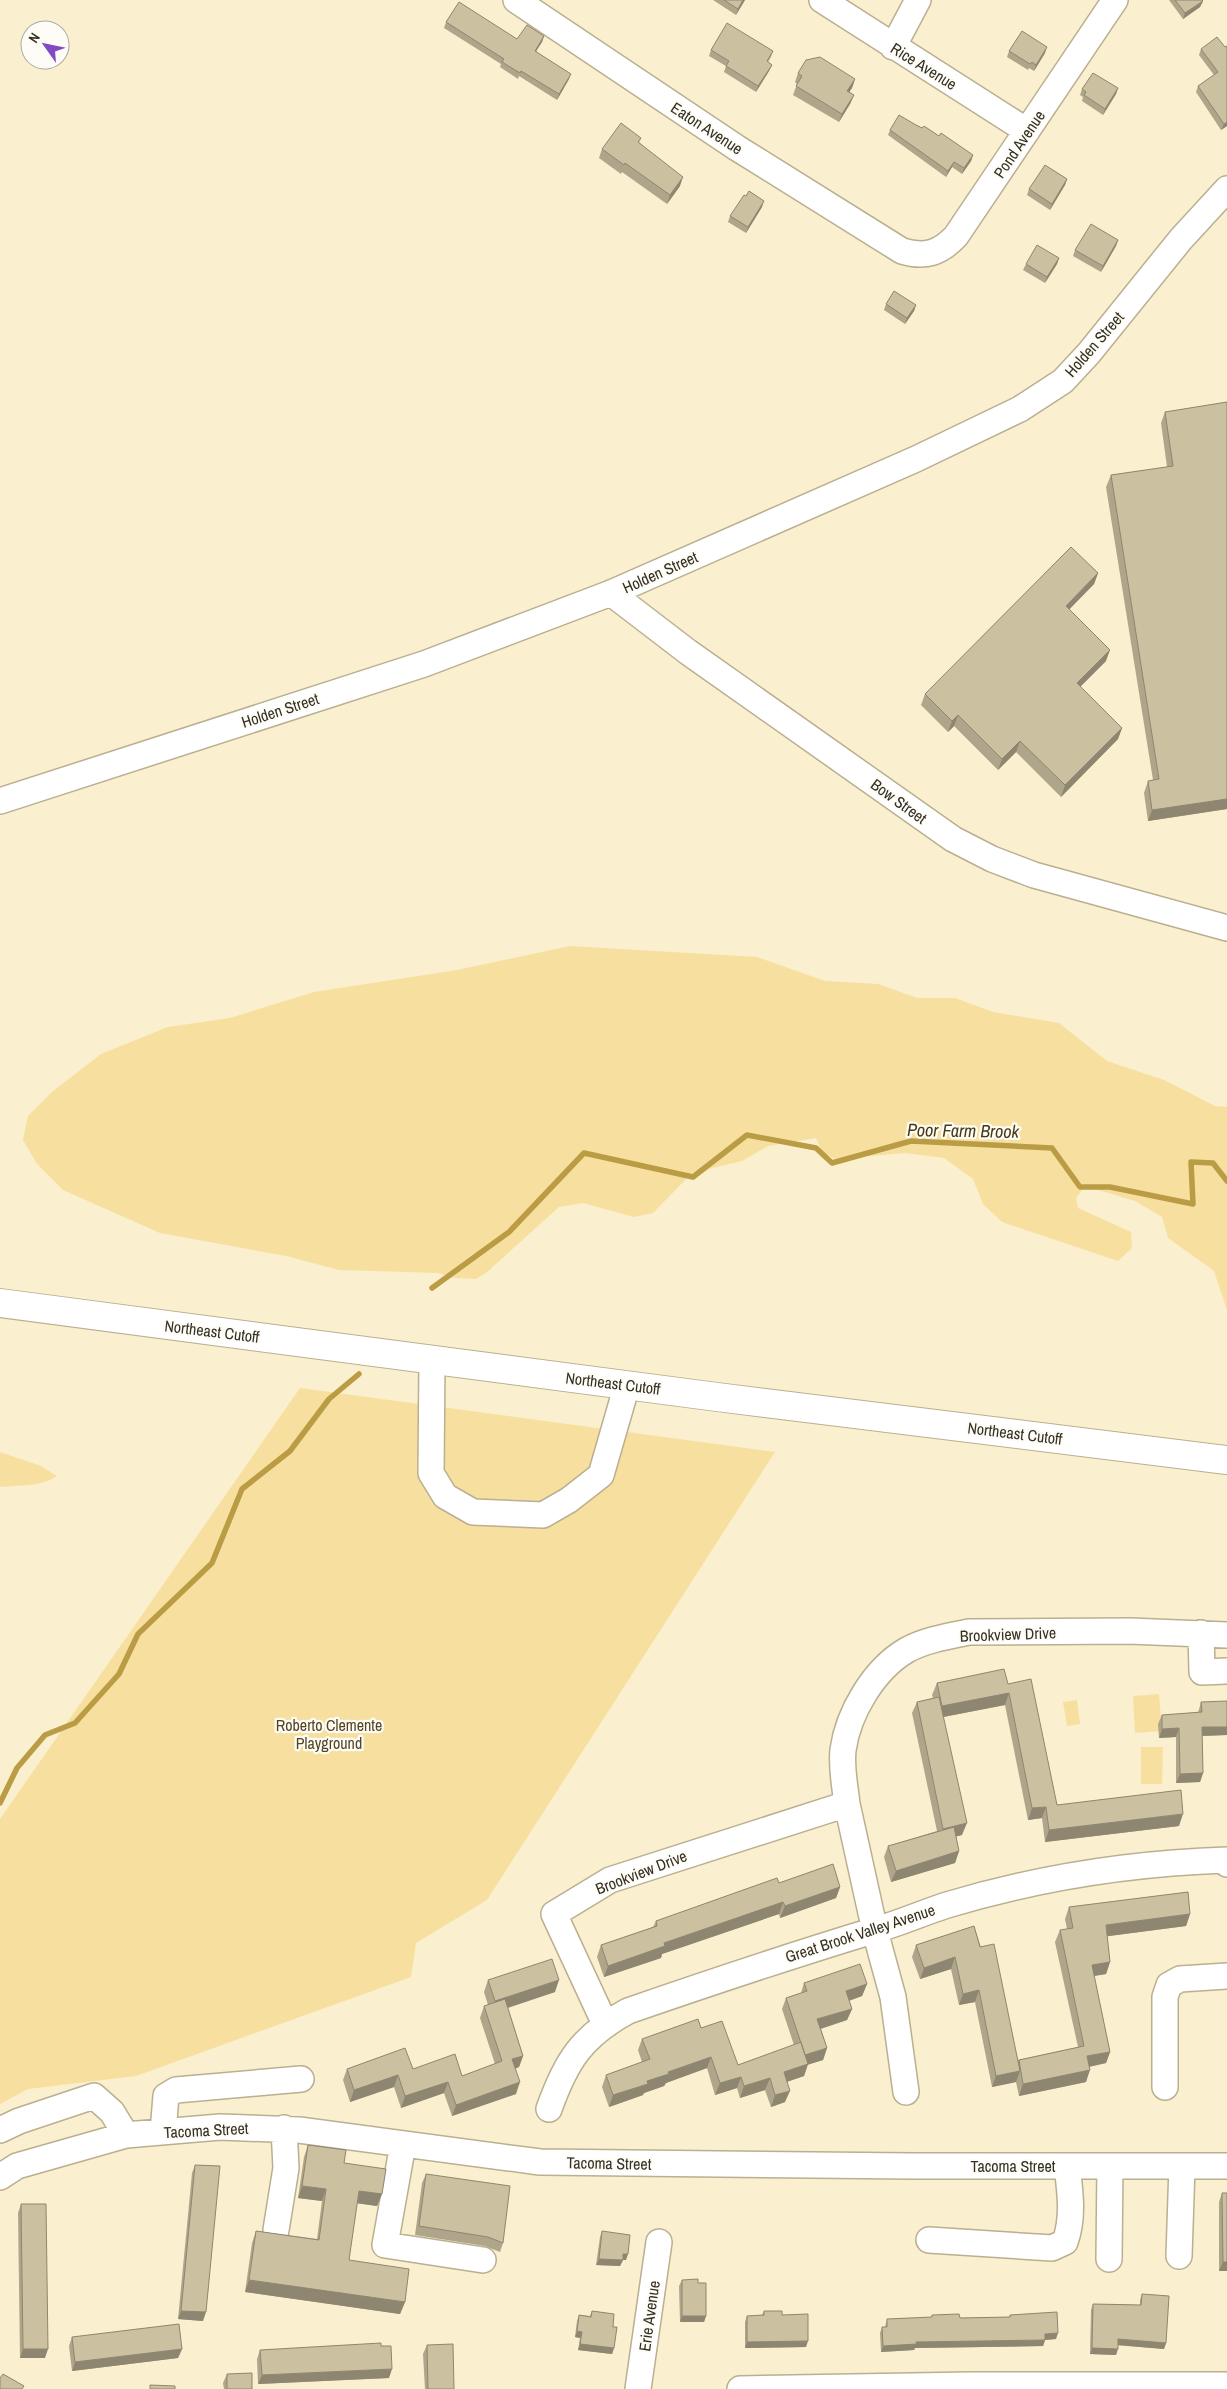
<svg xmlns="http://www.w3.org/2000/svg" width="1227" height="2389" font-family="'Archivo Narrow',sans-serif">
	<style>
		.green { fill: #f7e09f }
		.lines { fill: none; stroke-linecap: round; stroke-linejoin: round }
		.stream { stroke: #b99c44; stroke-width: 5.5 }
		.minor-casing { stroke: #baaf90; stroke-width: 28 }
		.major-casing { stroke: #baaf90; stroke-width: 30 }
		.minor { stroke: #fff; stroke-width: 25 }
		.major { stroke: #fff; stroke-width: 28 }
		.wall { fill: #afa58a }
		.shaded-wall { fill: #8e8670 }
		.building { fill: #cbc0a0; stroke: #8e8670 }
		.labels { text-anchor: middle; stroke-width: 4.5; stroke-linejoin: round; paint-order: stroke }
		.street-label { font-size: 16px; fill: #353024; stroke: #fefcf6 }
		.park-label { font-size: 16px; fill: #524520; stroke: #fefcf6 }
		.water-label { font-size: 18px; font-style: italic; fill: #463a14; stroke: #fefcf6 }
	</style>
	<rect width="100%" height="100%" fill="#faefce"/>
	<path class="green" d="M570,946l187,11 68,24 53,3 39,14h38l38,14 66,11 48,38 57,19 51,26 12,1v203l-13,-39 -46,-33 -6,-21 -27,-16 -50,-15 -9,12 2,10 53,24 1,16 -14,13 -116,-39 -19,-18 -10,-25 -29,-21 -39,-5 -70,6 -13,-7 -6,-14 -48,8 -26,15 -50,12 -39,40 -19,4 -51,-14 -24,4 -72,65 -11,7 -21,-1 -17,-5 -99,-3 -53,-14 -126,-23 -97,-43 -26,-26 -14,-24 5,-24 24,-24 49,-38 67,-27 62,-9 84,-26 143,-22z
		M300,1388l475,64 -288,448 -71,43 -5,34 -275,99 -108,13 -28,15v-285z
		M0,1452l41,14 16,10c-16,11 -38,9 -57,11z
		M1159,1694l3,37 -27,2 -2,-37z
		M1077,1700l3,24 -13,2 -4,-24z
		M1141,1747h22l-1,37h-21z"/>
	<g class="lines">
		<path class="stream" d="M432,1288l77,-56 75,-79 109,24 54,-42 69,13 16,15 79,-22 141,7 28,39h30l83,17 -2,-42 22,1 14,18
			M0,1803l17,-35 28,-33 30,-12 44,-49 19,-40 74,-71 30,-74 48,-38 39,-52 30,-25"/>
		<defs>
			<path id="minor" d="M516,0l221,148 165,103c23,7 38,2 54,-15l159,-236
				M822,0l205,131
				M893,47l25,-47
				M611,593l77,59 265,187 39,20 42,16 193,53
				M0,801l424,-137 187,-71 305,-134 104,-50 43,-28 26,-28 92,-114 46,-50
				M432,1359l-1,114 14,23 28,16 70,3 26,-15 32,-25 26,-90
				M1201,1633l1,39 25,-1
				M847,1804l28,127 18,66 13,95
				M605,2024l-51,-110 56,-34 237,-76c-2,-18 -6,-36 -4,-54 5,-37 31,-81 64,-100 18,-10 42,-14 62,-18l161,-1 97,4
				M1165,2087v-90l4,-12 11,-6 47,-3
				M549,2109c17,-48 33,-73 79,-98 81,-28 162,-55 244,-80 26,-7 50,-18 75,-26 90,-27 186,-42 280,-45v4
				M0,2130l19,-9 75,-25 18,16 14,23
				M163,2132l3,-36 10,-6 125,-11
				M403,2144l-18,101 98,15
				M0,2177l17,-11 109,-31 94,-8 79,3 241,32 372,4h315
				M276,2230l10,-62 -2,-40
				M929,2240l123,8 13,-6c9,-25 5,-51 2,-76
				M1179,2256l3,-90
				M1109,2259l1,-93
				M638,2389l21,-147
				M740,2389l231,-4h256"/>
			<path id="major" d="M0,1303l717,94 510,63"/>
		</defs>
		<use href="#minor" class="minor-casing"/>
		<use href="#major" class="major-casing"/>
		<use href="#minor" class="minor"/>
		<use href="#major" class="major"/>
	</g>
	<path class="wall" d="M713,0h32l-9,15z
		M1169,0h33l1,1 -3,6 -17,12z
		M446,22l71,17 27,-3 -2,6 -6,9 33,28 -12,21 -38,-24 -1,3 -18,-12 1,-3 -57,-36z
		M1227,46v80l-6,4 -25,-38 2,-6 16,-11 -15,-20 2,-6 24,-2z
		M711,50l62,1 -2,6 -3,5 4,3 -3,6 -13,21 -32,-20 2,-6 -17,-10z
		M1009,51l36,2 -11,18 -5,-3 -1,2 -21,-13z
		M798,73l57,6 -3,9 -3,4 5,3 -4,9 -11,18 -46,-27 4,-11 -2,-2z
		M1118,88l-2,6 -13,21 -21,-14 1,-4 -3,-2 2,-6z
		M916,125l23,11 34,19 -2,6 -9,13 -10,-7 -6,10 -58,-42 2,-5z
		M641,138l-2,4 41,44 -13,18 -45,-32 -1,2 -22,-16 3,-9z
		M1067,179l-2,6 -15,25 -23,-15 2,-6z
		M762,207l-16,26 -18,-11 2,-6z
		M1118,240l-2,6 -15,26 -28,-16 2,-6z
		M1059,258l-2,6 -12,19 -22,-13 3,-6z
		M886,304l30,1 -2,6 -9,13 -21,-14z
		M1227,402v407l-79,12 -4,-28 4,-12 5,-1 -47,-293 5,-12 56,-8 -6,-44 4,-11z
		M1098,573l-4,11 -25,25 37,52 -26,26 42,41 -4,11 -57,58 -45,-45 -18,18 -44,-44 -6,6 -27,-27 4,-11z
		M937,1683l71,1 49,121 122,21 -134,16 -3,-24 -14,2 -23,-115 -62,12 19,118 -6,1 3,15 -4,12 -64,19 -7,-25 4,-11 49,-15 -25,-118 5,-11 16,-4 -1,-3z
		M1201,1702l26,33 -25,1 1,37 -3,9 -24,1v-46l-17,1 -1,-14 4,-9 36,-2z
		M779,1883l61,4 -4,11 -56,20 -1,-4 -117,40 -1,4 -57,19 -7,-20 4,-12 52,-18 3,-6z
		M1069,1907l121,7 -4,12 -79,10 3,26 -4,12 -12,2 16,76 -4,11 -17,4 -3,15 -67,14 -3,-14 -24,5 -17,-85 -16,3 -8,-36 -31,10 -8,-22 4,-12 58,-19 44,134 60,-13 -23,-105 5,-12 7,-1 -2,-10z
		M488,1980l67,12 -47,16 15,48 -4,11 -4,2 1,25 -64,22 -8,-23 -43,15 -7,-21 -44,15 -7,-22 4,-11h66l49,7 33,-12 -15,-46 4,-12 4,-1 -4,-13z
		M804,1983l63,1 -5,12 -13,5 3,8 -5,11 -26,9 6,19 -4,12 -15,4 -4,12 -17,6 -2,20 -14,5 -6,-17 -25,8 -3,-10 -22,7 -8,-27 -41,15 -2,3 -20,7 -1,2 -34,12 -7,-20 4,-12 36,-13 -4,-12 4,-11 59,-11 37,37 56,-20 -12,-36 4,-11 15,-5z
		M308,2145l36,18 38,31 -5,12 -20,-3 -8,57 56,42 -5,12 -155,-22 7,-49 4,-12 61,8 5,-38 -24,-3 6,-41z
		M195,2165l8,156 -25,-2 14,-146z
		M426,2174l77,69 -3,9 -15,-6 -70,-11 7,-52z
		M1222,2193l5,78h-8v-69z
		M21,2204l24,154h-25l-2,-145z
		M602,2231l24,29h-3l-3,6 -24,-1 4,-28z
		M682,2280l16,3 8,33 -2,6h-24l-1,-36z
		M1142,2294l24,49 -2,6 -46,-4 -2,10 -26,-1 1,-44 2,-6 47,1v-5z
		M592,2311l21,16 1,21 -2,6 -34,-4 2,-12 -5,-1 2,-16 2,-6 11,1z
		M764,2311l18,4 24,32 -61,1v-26l2,-6 15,-1z
		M932,2315l28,3 49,-1 1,-2 46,24 -11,1 -2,6 -128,2 -1,2 -33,2 -1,-19 2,-6h3l2,-8 44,-1z
		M72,2337l110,12 -4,9 -106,13 -3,-25z
		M427,2345l27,44h-29l-2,-35z
		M381,2346l8,32 -131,6 -1,-25 3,-9z
		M227,2374l25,15h-28l-1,-6z"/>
	<path class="shaded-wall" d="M743,0h2l-9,15 2,-6z
		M1203,1l-3,6 -17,12 2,-6z
		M544,36l-2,6 -9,14 2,-5z
		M1047,47l-2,6 -11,18 2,-6z
		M772,65l-3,6 -13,21 2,-6z
		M571,74l-2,5 -12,21 2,-6z
		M855,79l-3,9 -8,12 3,-9z
		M1118,88l-2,6 -13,21 2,-6z
		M854,95l-4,9 -11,18 3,-8z
		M1227,122v4l-6,4 3,-6z
		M973,155l-2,6 -9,13 2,-6z
		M954,162l-2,5 -6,10 2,-6z
		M683,177l-3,9 -13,18 3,-9z
		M1067,179l-2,6 -15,25 2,-6z
		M764,201l-2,6 -16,26 2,-6z
		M1118,240l-2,6 -15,26 2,-6z
		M1059,258l-2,6 -12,19 2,-6z
		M916,305l-2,6 -9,13 2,-6z
		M1098,573l-4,11 -32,33 4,-11z
		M1110,650l-4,11 -33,33 4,-11z
		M958,715l-4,11 -6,6 4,-11z
		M1122,728l-4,11 -57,58 4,-12z
		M1020,741l-4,11 -18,18 4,-11z
		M1227,799v10l-79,12 4,-11z
		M1009,1693l-4,12 -67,13 4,-12z
		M1202,1727h25v8l-28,1z
		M1179,1728l-3,9 -17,1 3,-9z
		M1203,1773l-3,9 -24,1 4,-9z
		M1046,1807l-4,11 -14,2 4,-12z
		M1183,1814l-4,12 -134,16 4,-12z
		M967,1823l-5,12 -23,6 4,-12z
		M959,1851l-4,12 -64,19 5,-11z
		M840,1887l-4,11 -56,20 5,-12z
		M783,1902l-4,12 -117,40 -1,4 -57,19 4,-11 56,-23z
		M1190,1914l-4,12 -84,11 4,-12z
		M955,1957l-4,12 -31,10 4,-11z
		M1110,1962l-4,12 -19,3 5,-12z
		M559,1980l-4,12 -64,21 4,-12z
		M867,1984l-5,12 -20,7 4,-12z
		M979,1990l-4,12 -16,3 4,-11z
		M852,2009l-5,11 -34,11 4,-12z
		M827,2048l-4,12 -22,7 4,-12z
		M1110,2052l-4,11 -23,5 4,-12z
		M523,2056l-4,11 -11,4 4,-12z
		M711,2057l-4,11 -41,15 -2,3 -20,7 -1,2 -34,12 4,-12 34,-14 21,-9z
		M808,2064l-4,12 -24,8 4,-12z
		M1090,2070l-4,12 -67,14 4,-12z
		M1020,2071l-4,11 -24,5 4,-11z
		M398,2075l-4,12 -44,15 4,-12z
		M741,2077l-4,11 -22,7 5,-12z
		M770,2078l-5,12 -25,8 4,-12z
		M448,2082l-4,11 -43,15 4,-12z
		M520,2082l-4,12 -64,22 4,-11z
		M790,2091l-5,11 -14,5 4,-12z
		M302,2186l24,3 -4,12 -24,-3z
		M359,2191l23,3 -5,12 -22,-3z
		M623,2254h5l-2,6h-5z
		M599,2259l24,1 -3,6 -24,-1z
		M1223,2262h4v9h-8z
		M249,2280l156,22 -5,12 -155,-22z
		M181,2311l25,1 -3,9 -25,-2z
		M682,2316h24l-2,6h-24z
		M577,2331l5,1 -2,6 -5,-1z
		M1058,2333l-2,6 -13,1 2,-6z
		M1118,2339l48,4 -2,6 -48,-4z
		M1045,2340l-2,6 -128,2 -1,2 -33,2 2,-6 33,-4z
		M808,2341l-2,6 -61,1 2,-6z
		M580,2344l34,4 -2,6 -34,-4z
		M1092,2348l26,1 -2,6 -26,-1z
		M23,2349h25l-3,9h-25z
		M182,2349l-4,9 -106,13 3,-9z
		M392,2369l-3,9 -131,6 4,-9z"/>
	<path class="building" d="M724,0h19l-5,9z
		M1175,0h27l1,1 -18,12z
		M459,2l58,37 10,-14 17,11 -9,15 36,23 -12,20 -38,-23 -1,2 -18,-11 2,-3 -58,-37z
		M727,23l46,28 -6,10 5,4 -14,21 -32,-20 3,-5 -18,-11z
		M1022,31l25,16 -11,18 -4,-3 -2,2 -21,-13z
		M1217,37l8,10 2,-1v76l-3,2 -26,-38 20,-14 -17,-23z
		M820,57l35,22 -8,12 7,4 -12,19 -46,-28 6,-10 -4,-3 8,-13z
		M1093,73l25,15 -13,21 -21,-14 2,-3 -4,-3z
		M899,115l17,10 6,3 2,-2 15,10 2,-3 32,22 -9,13 -10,-6 -6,9 -58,-41z
		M621,123l20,15 -3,4 45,35 -13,18 -45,-32 -1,2 -22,-16z
		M1045,165l22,14 -15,25 -23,-15z
		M749,191l15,10 -16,26 -18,-11 14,-21 2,1z
		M1091,224l27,16 -15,26 -28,-16z
		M1037,245l22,13 -12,19 -21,-13z
		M894,291l22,14 -9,13 -21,-14z
		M1227,402v397l-75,11 -4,-29 11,-2 -48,-304 62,-9 -8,-54z
		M1071,547l27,26 -32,33 44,44 -33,33 45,45 -57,57 -45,-44 -18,18 -44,-44 -6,6 -27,-27z
		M1004,1669l4,15 23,-5 26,126 124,-15 2,24 -134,16 -3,-23 -14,1 -23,-115 -67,13 -5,-23z
		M939,1697l28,126 -24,6 -26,-127z
		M1227,1701v26h-25l1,46 -23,1 -1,-46 -17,1v-14l40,-3 -1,-10z
		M954,1827l5,24 -63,20 -8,-25z
		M833,1864l7,23 -55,19 -2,-4 -119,41 1,3 -57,20 -7,-21 56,-19 -1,-5 121,-43 2,5z
		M1188,1892l2,22 -84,11 4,37 -18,3 18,87 -23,4 3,14 -67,14 -4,-24 65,-14 -24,-116 13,-2 -4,-21z
		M974,1926l6,21 14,-3 26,127 -24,5 -17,-86 -16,4 -8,-37 -31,11 -8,-23z
		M552,1959l7,21 -64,21 -7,-21z
		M860,1964l7,20 -21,7 6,18 -35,10 10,29 -22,7 -19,-57 21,-7 -3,-8z
		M505,1999l18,57 -11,3 8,23 -64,23 -8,-23 -43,14 -7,-21 -44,15 -7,-21 58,-21 8,21 42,-15 7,22 40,-15 -18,-55z
		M698,2019l3,9 21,-7 16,44 63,-23 7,22 -24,8 6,19 -15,4 -5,-17 -26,8 -3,-9 -21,6 -9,-26 -43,15 1,2 -22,7 1,3 -35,11 -7,-20 44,-16 -8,-20z
		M308,2145l38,5 -2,13 42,6 -4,25 -23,-3 -10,69 60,9 -4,33 -156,-22 7,-49 63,9 7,-51 -24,-3z
		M195,2165l25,1 -14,146 -25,-1z
		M426,2174l84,12 -7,57 -15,-6 -69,-11z
		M1222,2193h5v69h-4z
		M21,2204h25l2,145h-25z
		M602,2231l28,4 -2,19h-5v6l-24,-1z
		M698,2279v4h8v33h-24v-36z
		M1142,2294l27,2 -3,47 -48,-4v10l-26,-1 1,-44 48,1z
		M592,2311l22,3 -1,13h4l-3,21 -34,-4 2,-12 -5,-1 2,-16 12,2z
		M764,2311h18v4l26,-1v27l-61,1v-26l17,-1z
		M1057,2312l1,21 -13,1v6l-129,2 1,2 -34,2 -1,-19h5v-8l45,-2v-2l27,-1 1,4 50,-1v-2z
		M179,2324l3,25 -107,13 -3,-25z
		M381,2343v3h10l1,23 -130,6 -2,-25z
		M453,2344l1,45h-26l-1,-44z
		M252,2373v16h-25v-15z
		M3,2374l21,12 -2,3h-22v-11z
		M150,2385l25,1v3h-25z"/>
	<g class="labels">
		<g class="street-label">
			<text transform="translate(924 66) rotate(32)" y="6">Rice Avenue</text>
			<text transform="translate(707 128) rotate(33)" y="6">Eaton Avenue</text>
			<text transform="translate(1019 144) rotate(-56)" y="6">Pond Avenue</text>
			<text transform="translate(1094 344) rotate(-49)" y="6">Holden Street</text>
			<text transform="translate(660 572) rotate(-24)" y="6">Holden Street</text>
			<text transform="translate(280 710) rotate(-18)" y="6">Holden Street</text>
			<text transform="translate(899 801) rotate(36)" y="6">Bow Street</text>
			<text transform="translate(212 1331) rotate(7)" y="6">Northeast Cutoff</text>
			<text transform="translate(613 1383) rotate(7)" y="6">Northeast Cutoff</text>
			<text transform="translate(1015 1433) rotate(7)" y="6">Northeast Cutoff</text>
			<text transform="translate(1008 1634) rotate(-2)" y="6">Brookview Drive</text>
			<text transform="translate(641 1872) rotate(-21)" y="6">Brookview Drive</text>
			<text transform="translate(860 1933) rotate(-18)" y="6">Great Brook Valley Avenue</text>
			<text transform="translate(206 2130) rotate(-3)" y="6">Tacoma Street</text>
			<text transform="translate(609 2163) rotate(1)" y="6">Tacoma Street</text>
			<text x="1013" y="2172">Tacoma Street</text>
			<text transform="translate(649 2316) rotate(-82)" y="6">Erie Avenue</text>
		</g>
		<g class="park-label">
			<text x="329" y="1731">Roberto Clemente<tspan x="329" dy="18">Playground</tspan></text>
		</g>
		<g class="water-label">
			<text transform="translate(963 1131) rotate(1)" y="6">Poor Farm Brook</text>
		</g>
	</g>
	<g transform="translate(45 45) rotate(303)"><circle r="24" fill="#fefcf6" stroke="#aeaaa2"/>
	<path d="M0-4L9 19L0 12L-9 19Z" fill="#804bc3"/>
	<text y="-8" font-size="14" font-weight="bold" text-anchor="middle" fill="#353024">N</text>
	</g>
</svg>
